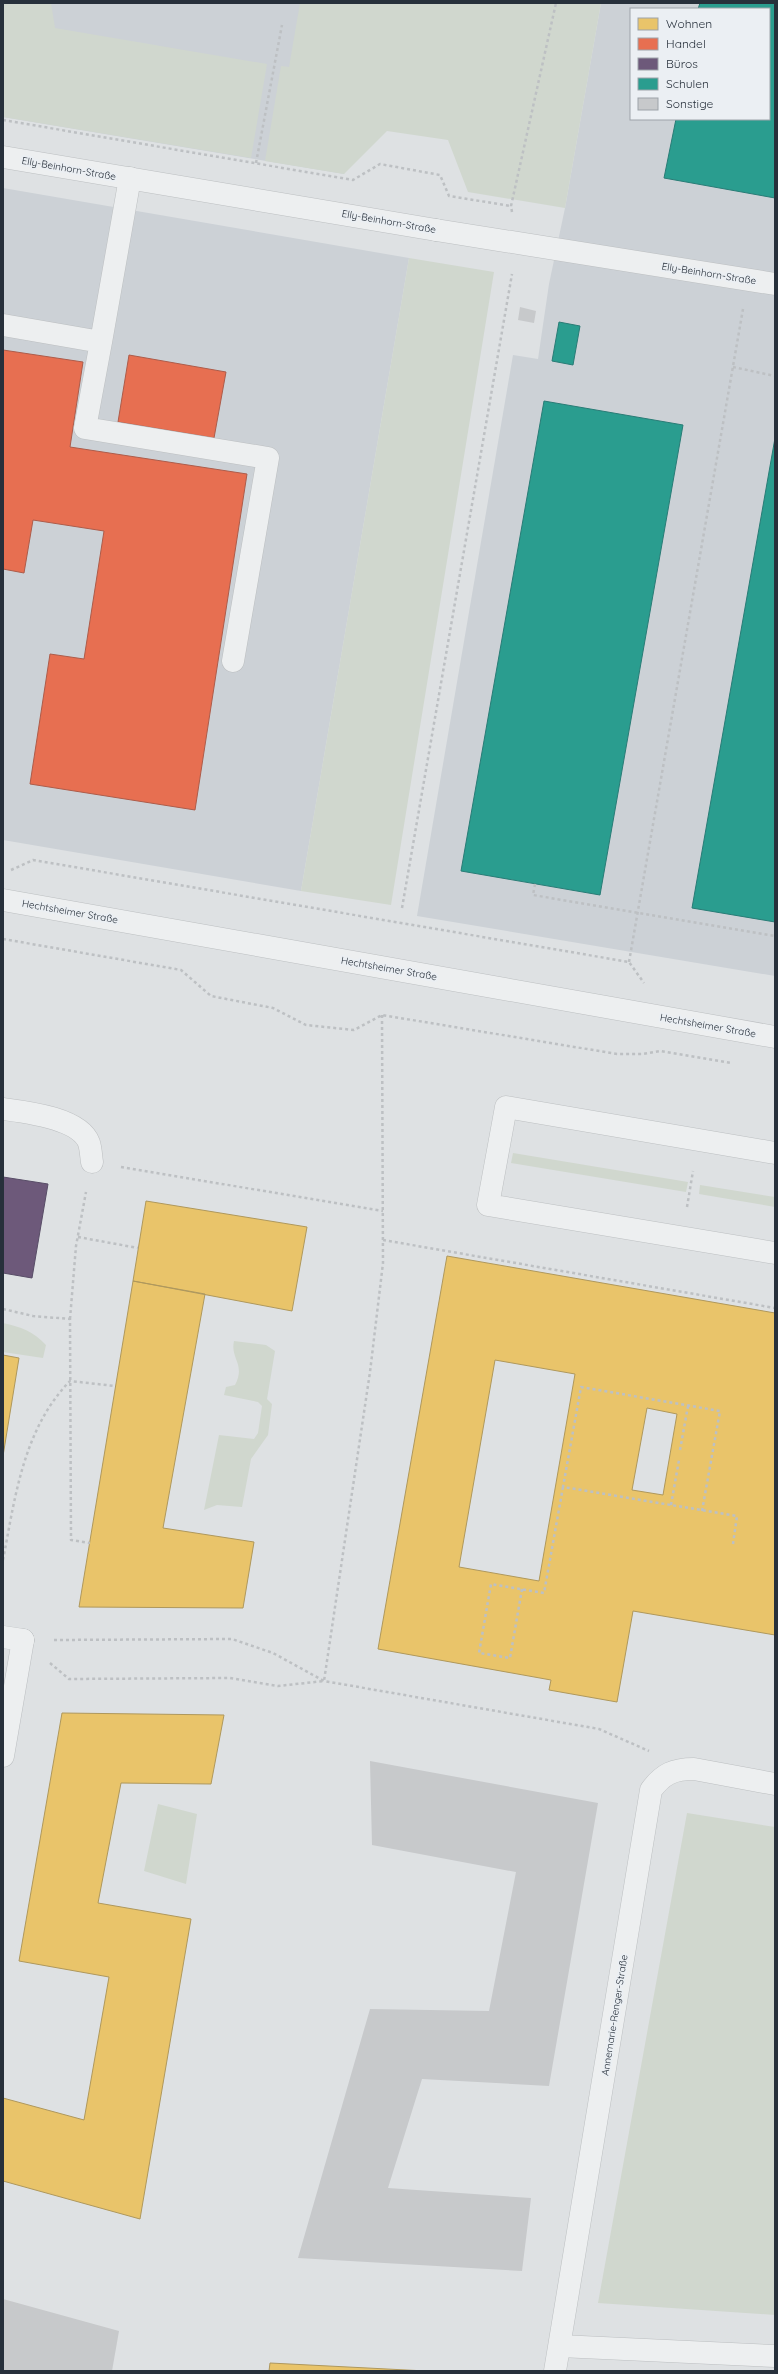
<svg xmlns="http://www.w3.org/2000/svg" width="778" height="2374" font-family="Quicksand,sans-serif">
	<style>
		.built { fill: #ccd1d6; fill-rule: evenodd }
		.green { fill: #d0d7ce }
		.homes { fill: #e9c46a; stroke: #af985c; fill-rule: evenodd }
		.shops { fill: #e76f51; stroke: #ad5c4a }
		.offices { fill: #6d597a; stroke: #584d67 }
		.schools { fill: #2a9d8f; stroke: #297c76 }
		.building { fill: #c7c9cb }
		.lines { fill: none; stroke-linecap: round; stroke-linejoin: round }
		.service-casing { stroke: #bcbfc1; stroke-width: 23 }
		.minor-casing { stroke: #bcbfc1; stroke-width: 23 }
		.tertiary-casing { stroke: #bcbfc1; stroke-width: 23 }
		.path { stroke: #bdc0c3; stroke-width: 2.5; stroke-dasharray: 3 3; stroke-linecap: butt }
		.service { stroke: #edeff0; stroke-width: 22 }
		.minor { stroke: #edeff0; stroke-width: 22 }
		.tertiary { stroke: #edeff0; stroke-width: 22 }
		.labels { text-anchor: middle; stroke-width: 4; stroke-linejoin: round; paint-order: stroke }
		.street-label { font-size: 10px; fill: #27303b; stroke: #ebeff3 }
	</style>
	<rect width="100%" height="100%" fill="#dee1e3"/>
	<path class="built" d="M3,3h403l-62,171 -341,-57z
		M601,3h174v973l-358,-60 96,-561 25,4 11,-75 16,-76zM631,9h138v110h-138z
		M3,188l406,70 -108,633 -298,-51z"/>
	<path class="green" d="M3,3h48l4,25 212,36 -16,94 -248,-41z
		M300,3h301l-36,205 -97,-16 -20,-52 -61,-9 -43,43 -79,-13 16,-95 8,1z
		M409,258l85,14 -103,633 -90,-14z
		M513,1153l175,29 -2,10 -175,-29z
		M700,1185l75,12v10l-76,-13z
		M3,1323c18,4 30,8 43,22l-3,13 -40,-6z
		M234,1341l32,4 9,6 -8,48 5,5 -4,31 -17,24 -9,48 -25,-2 -13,5 15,-75 35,4 4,-6 4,-27 -4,-4 -34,-7 2,-8 9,-2c11,-21 -5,-26 -1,-44z
		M158,1804l39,10 -11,70 -42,-13z
		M687,1813l88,14v488l-177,-12z"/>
	<path class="homes" d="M146,1201l161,26 -15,84 -159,-30z
		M447,1256l328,57v322l-142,-24 -16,91 -68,-12 2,-10 -173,-31zM495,1360l80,14 -36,207 -80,-14zM647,1408l30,6 -14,81 -31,-5z
		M133,1281l72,13 -42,234 91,14 -11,66 -164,-1z
		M3,1355l16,3 -16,98z
		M62,1713l162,2 -13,69 -90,-1 -23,120 93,16 -51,300 -137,-38v-83l81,22 25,-143 -90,-16z
		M270,2363l156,8h-157z"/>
	<path class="shops" d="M3,350l80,12 -13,85 177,27 -52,336 -165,-26 20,-130 34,5 20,-128 -71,-11 -9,53 -21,-4z
		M129,355l97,17 -12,66 -96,-16z"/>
	<path class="offices" d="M3,1177l45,7 -16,94 -29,-5z"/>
	<path class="schools" d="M700,3h75v195l-111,-20 12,-59h93v-110h-71z
		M559,322l21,4 -7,39 -21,-4z
		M544,401l139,24 -83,470 -139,-24z
		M775,438v484l-83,-14z"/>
	<path class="building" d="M520,307l16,4 -2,12 -16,-3z
		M370,1761l228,42 -49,283 -127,-7 -34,109 143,10 -9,73 -224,-13 72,-249 119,2 27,-139 -144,-27z
		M3,2299l116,32 -7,40h-109z"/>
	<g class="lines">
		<defs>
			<path id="service" d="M436,230l339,54
				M3,325l98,17 29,-164
				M101,342l-16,86 183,30 -35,203
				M3,1109c23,3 77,9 86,34 2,6 2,13 3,19
				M775,1153l-269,-46 -18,98 287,48
				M3,1756l20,-116
				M560,2346l215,10"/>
			<path id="minor" d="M3,157l433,73
				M3,1637l20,3
				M555,2371l96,-581c12,-16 22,-21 43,-21l81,15"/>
			<path id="tertiary" d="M3,900l772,137"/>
		</defs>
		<use href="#service" class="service-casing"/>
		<use href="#minor" class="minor-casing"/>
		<use href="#tertiary" class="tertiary-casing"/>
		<path class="path" d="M3,120l350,60 27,-16 60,11 9,21 62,10
			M256,163l26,-138
			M512,212l-1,-6 45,-203
			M733,367l42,9
			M11,870l22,-10 596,102 15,21
			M535,884l-2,11 242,41
			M402,908l110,-634
			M3,939l178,31 30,26 62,12 33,17 48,5 28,-15 235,39h25l18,-3 71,12
			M629,962l114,-653
			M121,1167l262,44
			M687,1207l6,-36
			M78,1237l60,11
			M383,1240l392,68
			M3,1309l30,7 37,3 1,221 19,3
			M70,1319l6,-73 10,-54
			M680,1450l8,-44
			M671,1505l8,-45
			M702,1511l18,-100 -139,-24 -18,100 174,29 -4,28
			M3,1560c12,-62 20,-131 67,-179l45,5
			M522,1589l-12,69 -31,-5 12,-69 53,9 19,-106
			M54,1640l178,-1 41,14 51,28 275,48 50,22
			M50,1663l19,16 161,-1 48,8 46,-5 46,-309 13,-109 -1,-248"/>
		<use href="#service" class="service"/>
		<use href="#minor" class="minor"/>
		<use href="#tertiary" class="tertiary"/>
	</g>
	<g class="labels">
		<g class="street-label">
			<text transform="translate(69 168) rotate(10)" y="4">Elly-Beinhorn-Straße</text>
			<text transform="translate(389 221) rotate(10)" y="4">Elly-Beinhorn-Straße</text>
			<text transform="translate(709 273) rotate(9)" y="4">Elly-Beinhorn-Straße</text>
			<text transform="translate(70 911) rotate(10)" y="4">Hechtsheimer Straße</text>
			<text transform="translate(389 968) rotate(10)" y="4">Hechtsheimer Straße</text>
			<text transform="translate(708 1025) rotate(10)" y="4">Hechtsheimer Straße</text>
			<text transform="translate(614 2015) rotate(-81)" y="4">Annemarie-Renger-Straße</text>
		</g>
	</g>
	<rect width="778" height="2374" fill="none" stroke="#27303b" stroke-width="8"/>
	<rect x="630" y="8" width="140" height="112" fill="#ebeff3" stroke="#9da3a9"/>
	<rect x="638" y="18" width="20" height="12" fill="#e9c46a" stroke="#9da3a9"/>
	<text x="666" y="28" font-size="12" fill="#27303b">Wohnen</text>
	<rect x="638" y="38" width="20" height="12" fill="#e76f51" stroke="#9da3a9"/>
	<text x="666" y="48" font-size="12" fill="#27303b">Handel</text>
	<rect x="638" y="58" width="20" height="12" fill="#6d597a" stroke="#9da3a9"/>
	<text x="666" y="68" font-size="12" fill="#27303b">Büros</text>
	<rect x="638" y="78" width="20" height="12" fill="#2a9d8f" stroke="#9da3a9"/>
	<text x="666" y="88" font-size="12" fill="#27303b">Schulen</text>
	<rect x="638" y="98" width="20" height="12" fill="#c7c9cb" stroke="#9da3a9"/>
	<text x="666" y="108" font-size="12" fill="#27303b">Sonstige</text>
</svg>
